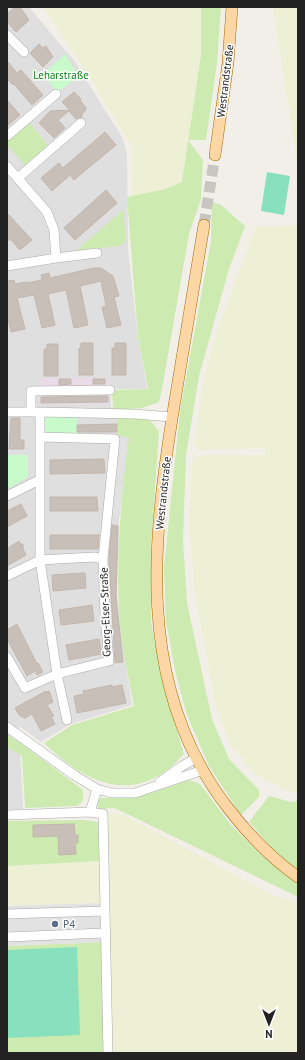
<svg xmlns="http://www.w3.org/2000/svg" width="305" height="1060" font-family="'PT Sans',sans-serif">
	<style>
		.residential { fill: #e0dfdf }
		.industrial { fill: #ebdbe8 }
		.farmland { fill: #eef0d5 }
		.grass { fill: #cdebb0 }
		.park { fill: #c8facc }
		.pitch { fill: #88e0be }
		.parking { fill: #e2e2e2 }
		.building { fill: #c7bfb8; stroke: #c4b6ab }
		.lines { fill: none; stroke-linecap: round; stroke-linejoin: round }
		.major-tunnel { stroke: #c8c6c1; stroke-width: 11; stroke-dasharray: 11 5.5; stroke-linecap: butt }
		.minor-casing { stroke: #a9a9a9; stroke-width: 10 }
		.major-casing { stroke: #a06b00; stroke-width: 12 }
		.minor { stroke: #fff; stroke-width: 9 }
		.major { stroke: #fcd6a4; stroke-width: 11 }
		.service-dot { fill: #5c6f8a; stroke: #fff; stroke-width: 1.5 }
		.labels { text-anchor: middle; stroke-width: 3; stroke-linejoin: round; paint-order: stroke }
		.park-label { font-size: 11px; fill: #0c8416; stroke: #fff }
		.street-label { font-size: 11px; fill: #222; stroke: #fff }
		.service-label { font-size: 11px; fill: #4e5e75; stroke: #fff; text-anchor: start }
	</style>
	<rect width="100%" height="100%" fill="#f2efe9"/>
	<path class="residential" d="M7,7h22l46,55 48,77 4,14 1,97 10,87 9,52h-36v25h7l-1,21 12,3 -10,82 -2,73 3,33 12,79 -61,19 -30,18 -22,-16 4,83 -16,1z"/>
	<path class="industrial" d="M40,378h69v26h-69z"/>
	<path class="farmland" d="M43,7h158v48l-19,127 -16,7 -34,7 -1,-50 -44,-73z
		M273,7h25v161z
		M298,225v568l-11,-2 -30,-15 -26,-29 -15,-41 -21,-112 -5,-61v-48l3,-28 11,-2h62l-1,-7 -66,2 -5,-6 8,-54 11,-48 43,-116 18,1z
		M114,813l10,2 150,81 24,6v151h-187l-8,-239z
		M100,861l3,42 -96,3v-40z"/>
	<path class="grass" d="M201,7h20l-4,56 -11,77h-18l15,20 -2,39 -12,35 -27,155 -3,13 -17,6 -29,2 -1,-20 42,-1h-6l-10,-52 -11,-140 39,-8 16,-7 19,-127z
		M28,121l21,26 -22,20 -20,-22v-6z
		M212,202l9,3 24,21 -16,43 -30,107 -13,79 -3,85 4,63 25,116 17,40 30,31v7l-18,18 -32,-49 -22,-51 -11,-40 -10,-54 -2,-53 16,-157 31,-170z
		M123,210l3,31 -7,5 -43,5z
		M118,415l32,5 9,11 -8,116v75l11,58 22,74c-6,6 -12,13 -18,17 -45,32 -88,5 -122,-28l28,-18 62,-19c-6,-31 -13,-63 -15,-94 -3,-59 2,-116 10,-174l-12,-3z
		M7,735l14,8 62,47v11l-6,5 -52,2 -3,-52 -15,-9z
		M189,780l11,4 31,41 28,28 39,30v14l-177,-86 -7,-3 -15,1 -3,-4 1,-4 3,-3h24l18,-2z
		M269,796l22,6 7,-1v76l-5,-4 -44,-51z
		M83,820l15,2 2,39 -93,5v-45z
		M106,942l2,111h-101v-107z"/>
	<path class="park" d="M65,54l14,23 -22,15 -14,-18z
		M77,416v17h-32v-16z
		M7,455h21v22l-21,13z"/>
	<path class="pitch" d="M267,172l23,4 -6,39 -23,-4z
		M77,947l3,88 -73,3v-88z"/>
	<path class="parking" d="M7,148l13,16 -5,5 -8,-9z
		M118,438l9,1 -4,39 -8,-1z
		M114,483l8,1 -3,31h-9z
		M103,903v39l-96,4v-40z"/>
	<path class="building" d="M15,7h5l9,13 -13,12 -9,-10v-8z
		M39,44l4,4 3,-2 7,11 -10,10 -13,-14z
		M7,61l10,12 4,-3 22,25 -11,10 -18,-21 -1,1 -6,-6z
		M74,92l7,7 -1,1 6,8v2l-4,4v3l-6,2 -7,-8 -11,9 7,8 -11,10 -15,-15 11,-12 20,-1 -8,-8z
		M7,100l13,15 -13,11z
		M105,132l11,13 -42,35 -4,-5 -18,16 -11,-13 18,-15 4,5z
		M106,190l11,13 -42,37 -11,-12z
		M7,213l25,27 -12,10 -10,-11 -3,3z
		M94,268h7l12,8 6,20 -5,1 7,28 -14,3 -5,-21 4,-1 -5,-25 -21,5 8,39 -14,3 -8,-38 -18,4 7,31 -13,3 -8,-33 -17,3 8,31 -14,3 -4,-18v-33l7,-1 1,4 12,-2v1l15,-3 -1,-5 8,-2 1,5z
		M81,343h12v32h-14v-27h2z
		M115,343h11v32h-14v-27h3z
		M47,344h11v32h-14v-27h3z
		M59,379h12v5l-12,1z
		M93,379h12v5h-12z
		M108,396v6l-67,1v-6z
		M11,418h9v22h4v9h-15z
		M117,424v8h-40v-7z
		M104,459l1,14 -55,1v-14z
		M50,497h47l1,14h-48z
		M21,504l6,12 -20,11v-16z
		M112,525l6,1 -2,70 7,66 -8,1 -6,-104z
		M50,535h49l-1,14h-48z
		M19,541l1,3h3v5l3,6 -19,11v-17z
		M85,573l1,15 -33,3 -1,-16z
		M92,605l2,16 -33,4 -2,-15z
		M17,624l20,40 1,-1 5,9 -6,3 -2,-4 -8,5 -20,-37v-9z
		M99,639l3,15 -33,6 -3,-15z
		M112,685v2l10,-2 4,18 -49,10 -3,-17 10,-2 -1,-3z
		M46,691l1,1 2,-1 4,11 -6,3 7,11 -3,1 4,7 -14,7 -9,-17 -7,4 -6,-3 -4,-7z
		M74,824l1,11h3v8h-3l1,11 -17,1 -1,-19 -25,1v-12z"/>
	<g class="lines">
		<path class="major-tunnel" d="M204,225l11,-70"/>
		<defs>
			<path id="minor" d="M7,35l17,17
				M7,136l49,-42
				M7,166l40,46 7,18 2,28 41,-5
				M18,178l63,-55
				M7,266l49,-8
				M7,412h29
				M31,412v-21l79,-1
				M40,437v123l17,114 10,46
				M7,496l32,-16
				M7,576l33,-16 54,-3 9,2
				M7,657l18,31 32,-14 52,-13 -4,-45 -2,-57 12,-120 -75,-2v-25l94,2 38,3
				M7,727l67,48 23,14 15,4h23l68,-23
				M160,782l22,-16 13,-7
				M90,812l13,2 5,239
				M7,815l83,-3 7,-23
				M7,914l98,-3
				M7,937l98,-4"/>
			<path id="major" d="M215,155l13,-92 4,-56
				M204,225c-9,54 -18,109 -27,163 -24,144 -45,296 51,420 20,26 43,50 70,69"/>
		</defs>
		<use href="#minor" class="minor-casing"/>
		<use href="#major" class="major-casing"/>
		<use href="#minor" class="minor"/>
		<use href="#major" class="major"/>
	</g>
	<circle class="service-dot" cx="55" cy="924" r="4"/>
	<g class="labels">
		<g class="park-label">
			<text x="61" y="79">Leharstraße</text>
		</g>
		<g class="street-label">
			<text transform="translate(225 81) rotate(-83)" y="4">Westrandstraße</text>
			<text transform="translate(163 493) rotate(-84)" y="4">Westrandstraße</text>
			<text transform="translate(105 612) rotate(-92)" y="4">Georg-Elser-Straße</text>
		</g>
		<g class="service-label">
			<text x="63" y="928">P4</text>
		</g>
	</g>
	<rect width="305" height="1060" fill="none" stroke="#222222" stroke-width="16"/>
	<g transform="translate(269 1024) rotate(180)" stroke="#ffffff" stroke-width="3" paint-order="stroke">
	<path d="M0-3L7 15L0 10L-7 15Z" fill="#222222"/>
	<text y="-6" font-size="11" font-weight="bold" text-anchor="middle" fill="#222222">N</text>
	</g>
</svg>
